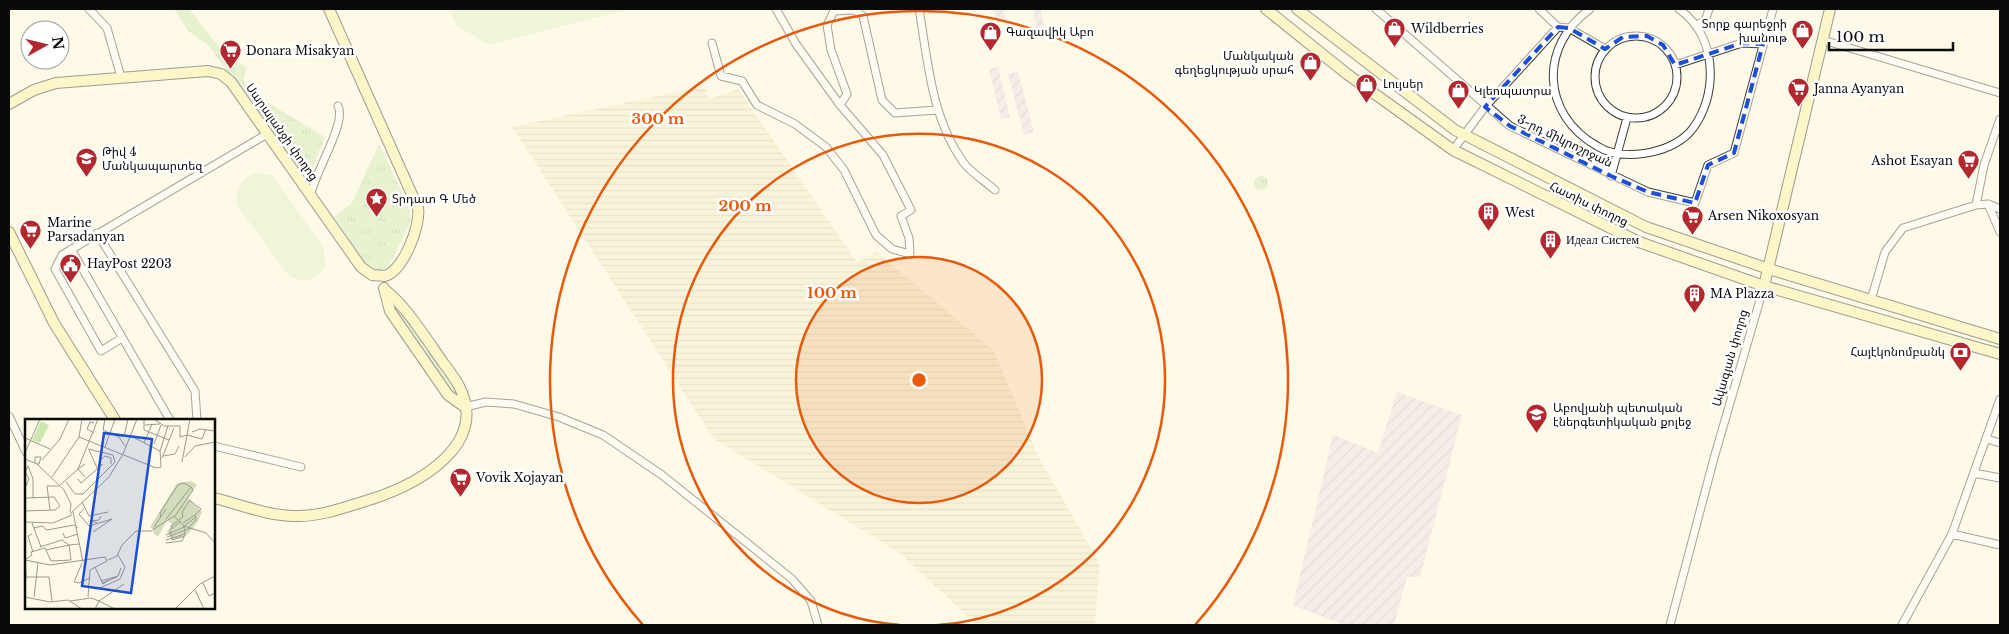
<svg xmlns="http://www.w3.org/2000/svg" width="2009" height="634" font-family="'Libre Baskerville','Noto Sans Armenian',serif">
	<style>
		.industrial { fill: url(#industrial-furrows) }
		.farmland { fill: url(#farmland-rules) }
		.grass { fill: url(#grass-tufts) }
		.pitch { fill: #dfedc5 }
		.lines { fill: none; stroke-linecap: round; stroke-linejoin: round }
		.street-casing { stroke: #3d3d3d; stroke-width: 9 }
		.secondary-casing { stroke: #2c2c2c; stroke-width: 12 }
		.street { stroke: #fff; stroke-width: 7 }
		.secondary { stroke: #fcf2a4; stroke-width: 10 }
		.marked { fill: none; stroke: #1d4ed8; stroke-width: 4; stroke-dasharray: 10 6; stroke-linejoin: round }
		.ring { fill: none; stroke: #e8590c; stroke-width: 2.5 }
		.labels { text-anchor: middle; stroke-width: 5; stroke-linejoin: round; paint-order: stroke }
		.poi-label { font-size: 12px; fill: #0a0a0a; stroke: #fff; text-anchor: start }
		.street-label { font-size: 12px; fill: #0a0a0a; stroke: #fff }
		.inset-road { fill: none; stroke: #9c9a8f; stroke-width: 1 }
		.view { fill: #1d4ed8; fill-opacity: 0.15; stroke: #1d4ed8; stroke-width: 2.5 }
		.inset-edge { fill: none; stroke: #0a0a0a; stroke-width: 2.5 }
		.centre { fill: #e8590c; stroke: #fff; stroke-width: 2.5 }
		.ring-label { font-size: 15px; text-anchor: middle; font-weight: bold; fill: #e8590c; stroke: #fff; stroke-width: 5; stroke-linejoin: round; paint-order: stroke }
	</style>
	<defs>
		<pattern id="industrial-furrows" width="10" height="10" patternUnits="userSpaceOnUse" patternTransform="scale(1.25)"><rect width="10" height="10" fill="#e8dde9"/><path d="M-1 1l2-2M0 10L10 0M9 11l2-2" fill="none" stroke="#c6bcc6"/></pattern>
		<pattern id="farmland-rules" width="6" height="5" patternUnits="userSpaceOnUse" patternTransform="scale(1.25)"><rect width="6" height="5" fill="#f2eec9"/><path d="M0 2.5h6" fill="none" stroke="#cecbab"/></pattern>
		<pattern id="grass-tufts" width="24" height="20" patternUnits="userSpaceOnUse" patternTransform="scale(1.25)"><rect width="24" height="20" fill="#cee6b3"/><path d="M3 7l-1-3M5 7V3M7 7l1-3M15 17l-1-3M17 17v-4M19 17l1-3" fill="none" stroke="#b0c499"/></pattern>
	</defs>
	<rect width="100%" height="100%" fill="#fefae7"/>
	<path class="industrial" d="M993,9h10l3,11 -9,3z
		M1033,9h8l3,19 -8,1z
		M998,67l12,50 -9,2 -12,-50z
		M1018,72l16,60 -10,3 -16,-61z
		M1397,392l65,23 -42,162h-13l-13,48h-50l-51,-20 40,-170 45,18z"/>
	<path class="farmland" d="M705,86l4,13 29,-10 119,173 20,-10 117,99 44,105 62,108 -5,61h-118l-79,-73 -184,-113 -202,-312z"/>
	<path class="grass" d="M174,9h15l40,51 15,5 3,3 -4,12 9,13 73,44 -13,34 -11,1 -7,-9 -86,-118 -20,-14z
		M379,144l30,63 2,14 -22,45 -11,6 -9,-3 -35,-52 18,-14z
		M1254 183a7 7 0 1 1 14 0a7 7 0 1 1-14 0Z
		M393,302l3,2 58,83 2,7 -6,-4 -56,-82z"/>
	<path class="pitch" d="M450,9h179l-140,36 -33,-20z
		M257,172l16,4 51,72 1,20 -15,12h-12l-10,-5 -52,-71c1,-17 5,-26 21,-32z"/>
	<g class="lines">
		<defs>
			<path id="street" d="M89,9l18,19 14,49
				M919,9c9,52 12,108 44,153 8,11 22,19 32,28
				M1376,9l134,117 138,66 47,11 13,-38 26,-12 39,-144
				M1539,9l19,18 11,1 36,21
				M1590,9c-51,37 -49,105 7,137 25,16 71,8 92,-13 12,-13 20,-34 21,-52 2,-28 -7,-55 -31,-72
				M1696,25l9,-4 4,-12
				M1595 77a41 41 0 1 1 82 0a41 41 0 1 1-82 0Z
				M1823,40l177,53
				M712,43l9,33 21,5 15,24 38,19 31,23 18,23 32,65 16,14 18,5 -1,-16 -8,-22 10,-6 -28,-55 -43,-50 -44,-61 -20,-35
				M1675,65l67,-22 21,1
				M840,105l7,-11 -16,-44 -4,-25 7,-14 20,-1 9,6 19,84 13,13 42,-3
				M1453,150l32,-43 73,-80
				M1611,176l16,-58
				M311,194c4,-22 36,-72 27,-88
				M1988,204l12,28
				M1976,205l12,-1 12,5
				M97,233l98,158 2,29
				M71,249l99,171
				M1871,300l14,-48 18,-24 73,-23 8,-40 16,-46
				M122,338l-21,13 -46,-82 7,-14 205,-121
				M465,407l21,-5 28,2 45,13 44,18 59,40 130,104 19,22 7,24
				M9,416l17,36
				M1987,439l13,4
				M214,446l87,21
				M1974,473l26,5
				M1952,534l48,11
				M1670,625l44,-167 50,-172
				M1902,625l50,-91 48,-135"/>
			<path id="secondary" d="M1266,9l81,65 106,76 186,92 125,44 236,68
				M1297,9l158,121 191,97 123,42 231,70
				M9,104l25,-14 22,-7 152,-12 13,3 10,8 130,185 11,8 13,1c18,-5 36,-50 33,-68l-89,-199
				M9,232l45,91 61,97
				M1764,286l66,-277
				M384,288l6,23 58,84 17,12
				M214,498c25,6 54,18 81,18 26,1 53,-10 77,-17 46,-15 118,-54 87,-113 -7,-13 -18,-25 -26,-38 -15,-21 -28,-42 -48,-58"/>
		</defs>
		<use href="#street" class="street-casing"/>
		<use href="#secondary" class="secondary-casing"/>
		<use href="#street" class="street"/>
		<use href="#secondary" class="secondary"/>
	</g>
	<path d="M0 0H2009V634H0ZM1558,27l11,1 36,21 18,-12 24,-1 16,9 12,20 67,-22 21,1 -29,109 -26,12 -13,38 -47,-11 -37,-16 -101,-50 -25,-19z" fill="#fefae7" fill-opacity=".55" fill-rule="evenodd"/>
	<path class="marked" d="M1558,27l11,1 36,21 18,-12 24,-1 16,9 12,20 67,-22 21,1 -29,109 -26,12 -13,38 -47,-11 -37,-16 -101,-50 -25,-19z"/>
	<circle cx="919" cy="380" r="123" fill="#e8590c" fill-opacity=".12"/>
	<g class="ring">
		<circle cx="919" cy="380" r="123"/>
		<path d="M900 625A246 246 0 1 1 938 625"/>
		<path d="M643 625A369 369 0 1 1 1195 625"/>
	</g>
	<defs>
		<symbol id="shop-pin" viewBox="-11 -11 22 30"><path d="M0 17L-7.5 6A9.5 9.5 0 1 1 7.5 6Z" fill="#b3282f" stroke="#fff"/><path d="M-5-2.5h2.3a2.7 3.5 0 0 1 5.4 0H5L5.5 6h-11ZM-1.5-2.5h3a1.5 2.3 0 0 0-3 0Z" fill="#fff"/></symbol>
		<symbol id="supermarket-pin" viewBox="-11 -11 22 30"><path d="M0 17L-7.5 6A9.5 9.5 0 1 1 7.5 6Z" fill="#b3282f" stroke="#fff"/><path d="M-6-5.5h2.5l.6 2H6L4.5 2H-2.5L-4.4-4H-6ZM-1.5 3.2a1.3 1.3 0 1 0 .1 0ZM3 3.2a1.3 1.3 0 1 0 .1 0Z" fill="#fff"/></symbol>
		<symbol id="school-pin" viewBox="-11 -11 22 30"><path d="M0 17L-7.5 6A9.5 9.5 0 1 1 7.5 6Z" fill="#b3282f" stroke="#fff"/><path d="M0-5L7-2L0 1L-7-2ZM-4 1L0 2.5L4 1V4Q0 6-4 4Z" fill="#fff"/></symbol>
		<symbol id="sight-pin" viewBox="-11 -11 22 30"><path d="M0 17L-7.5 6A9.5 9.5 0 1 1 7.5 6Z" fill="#b3282f" stroke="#fff"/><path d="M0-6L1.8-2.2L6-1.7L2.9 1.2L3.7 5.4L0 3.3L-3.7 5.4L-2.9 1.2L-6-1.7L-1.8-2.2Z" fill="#fff"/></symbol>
		<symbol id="building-pin" viewBox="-11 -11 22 30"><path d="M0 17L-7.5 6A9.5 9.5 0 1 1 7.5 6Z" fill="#b3282f" stroke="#fff"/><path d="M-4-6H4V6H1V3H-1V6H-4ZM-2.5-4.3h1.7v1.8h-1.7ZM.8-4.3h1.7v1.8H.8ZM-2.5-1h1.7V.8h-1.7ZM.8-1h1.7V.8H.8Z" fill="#fff"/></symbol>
		<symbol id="civic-pin" viewBox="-11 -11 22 30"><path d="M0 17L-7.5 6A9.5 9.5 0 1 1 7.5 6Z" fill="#b3282f" stroke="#fff"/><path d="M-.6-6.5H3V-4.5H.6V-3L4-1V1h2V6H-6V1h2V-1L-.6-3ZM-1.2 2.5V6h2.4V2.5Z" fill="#fff"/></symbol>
		<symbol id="bank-pin" viewBox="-11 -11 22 30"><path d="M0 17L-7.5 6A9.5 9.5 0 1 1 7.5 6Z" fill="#b3282f" stroke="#fff"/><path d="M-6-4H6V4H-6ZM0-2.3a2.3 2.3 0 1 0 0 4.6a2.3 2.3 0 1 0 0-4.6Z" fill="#fff"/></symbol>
		<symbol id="university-pin" viewBox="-11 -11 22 30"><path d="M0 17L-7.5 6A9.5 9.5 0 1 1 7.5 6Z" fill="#b3282f" stroke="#fff"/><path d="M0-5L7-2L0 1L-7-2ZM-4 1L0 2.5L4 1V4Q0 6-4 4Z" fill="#fff"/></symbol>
	</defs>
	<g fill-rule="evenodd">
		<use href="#shop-pin" x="1382" y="16" width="25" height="34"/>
		<use href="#shop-pin" x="1790" y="18" width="25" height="34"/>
		<use href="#shop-pin" x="978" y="20" width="25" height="34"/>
		<use href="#supermarket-pin" x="218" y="38" width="25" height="34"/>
		<use href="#shop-pin" x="1298" y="50" width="25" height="34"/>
		<use href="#shop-pin" x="1354" y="72" width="25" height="34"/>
		<use href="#supermarket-pin" x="1786" y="76" width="25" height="34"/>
		<use href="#shop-pin" x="1446" y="78" width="25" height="34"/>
		<use href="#school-pin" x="74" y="146" width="25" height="34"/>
		<use href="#supermarket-pin" x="1956" y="148" width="25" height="34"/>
		<use href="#sight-pin" x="364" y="186" width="25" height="34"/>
		<use href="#building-pin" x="1476" y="200" width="25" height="34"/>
		<use href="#supermarket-pin" x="1680" y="204" width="25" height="34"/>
		<use href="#supermarket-pin" x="18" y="218" width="25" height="34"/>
		<use href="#building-pin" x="1538" y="228" width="25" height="34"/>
		<use href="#civic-pin" x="58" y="252" width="25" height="34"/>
		<use href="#building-pin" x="1682" y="282" width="25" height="34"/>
		<use href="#bank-pin" x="1948" y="340" width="25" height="34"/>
		<use href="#university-pin" x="1524" y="402" width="25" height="34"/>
		<use href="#supermarket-pin" x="448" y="466" width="25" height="34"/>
	</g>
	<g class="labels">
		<g class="poi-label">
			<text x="1787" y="28" text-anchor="end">Տորք գարեջրի<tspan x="1787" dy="14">խանութ</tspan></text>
			<text x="1411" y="33">Wildberries</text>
			<text x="1006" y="36">Գազավիկ Աբո</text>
			<text x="246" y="55">Donara Misakyan</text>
			<text x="1294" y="60" text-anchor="end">Մանկական<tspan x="1294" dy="14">գեղեցկության սրահ</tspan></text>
			<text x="1383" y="88">Լույսեր</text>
			<text x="1814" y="93">Janna Ayanyan</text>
			<text x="1474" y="95">Կլեոպատրա</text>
			<text x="102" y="156">Թիվ 4<tspan x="102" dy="14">Մանկապարտեզ</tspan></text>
			<text x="1953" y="165" text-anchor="end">Ashot Esayan</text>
			<text x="392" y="203">Տրդատ Գ Մեծ</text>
			<text x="1505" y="217">West</text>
			<text x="1708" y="220">Arsen Nikoxosyan</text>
			<text x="47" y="227">Marine<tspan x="47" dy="14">Parsadanyan</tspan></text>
			<text x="1566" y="244">Идеал Систем</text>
			<text x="87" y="268">HayPost 2203</text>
			<text x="1710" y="298">MA Plazza</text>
			<text x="1945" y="356" text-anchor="end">Հայէկոնոմբանկ</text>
			<text x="1553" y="412">Աբովյանի պետական<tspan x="1553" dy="14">էներգետիկական քոլեջ</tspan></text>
			<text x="476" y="482">Vovik Xojayan</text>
		</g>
		<g class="street-label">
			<text transform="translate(282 132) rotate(55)" y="4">Սարալանջի փողոց</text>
			<text transform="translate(1565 141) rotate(26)" y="4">3-րդ միկրոշրջան</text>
			<text transform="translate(1589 204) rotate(26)" y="4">Հատիս փողոց</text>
			<text transform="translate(1730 358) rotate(-74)" y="4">Ավագյան փողոց</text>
		</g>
	</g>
	<g transform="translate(25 419)">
		<rect width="190" height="190" fill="#fefae7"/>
		<path d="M16,2l8,4 -9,18 -8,-3z" fill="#cee6b3"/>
		<path d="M166,62l6,4 -9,13 14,14 -5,11 -9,11 -9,4 -7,1 -5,-7 5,-8 -5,-4 -9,17 -5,-4 1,-3 -4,-3 27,-44z" fill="#d2ddbb"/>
		<path class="inset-road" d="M80,0l-2,11 16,7 6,9M119,0v11l25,10M129,0l10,7h16v11l7,-2 15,4 4,-10M69,4l-4,-1 -3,7 7,4M120,6l15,-1M167,13l8,-3 15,2M94,17h5l4,-17M54,18l3,-18M0,19l25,11M119,24l8,-19M129,25l7,-19M80,28l10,-28M64,31l9,20M135,32l8,-25M0,34l15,-34M138,37l12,-2 4,-8M160,38l10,-11 20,-4M137,39l12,-30M0,40l12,5h2l2,-7h-6v6M17,41l18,-21 9,-20M157,43l8,-43M12,45l27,26 7,14 -1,8M76,47l-1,-6 5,-4 6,2v6M27,58l27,-40 77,31 5,-1 -1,-16 -29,-15M60,58l-7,-8 7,-5M53,60l3,4 22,-19M41,63l9,12h8l32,-32 -2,-7 -25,-6M0,69l4,-9 -4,-7 3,-6 5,13v19M0,79l29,-1 6,9 -5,4 -30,1M164,81l12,9 -6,6M57,83l7,14 19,-4M59,90l-5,5 10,12 23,-7 -19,13M25,91l-3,-24h12l19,-17 20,-50M48,93l10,50M45,95l39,-37 14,-23 14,-35M150,97l18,-26 -2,-3M136,98l-1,-4 18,-28 6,-2 7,4M141,100l25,-32M156,102l-11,9 2,10 13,-4 -1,-10 12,-9M0,103l28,1 19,-8M7,104l9,24M72,104l-5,-2 7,-1 2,-4M158,104l12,-8 1,5 -7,7M129,108l12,-18M9,109l8,-2 5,4 27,-5 4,3M148,110l-2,-3 12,-9 -1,-5 8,-12M38,114l2,5 13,-4M7,115l-4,2 5,16M141,116l18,-8M142,118l24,-9M141,121l19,-6M141,124l16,-2 2,-4M15,128l22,-7 7,5 10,-1M21,131l23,-5 2,15M0,141l25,5 55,-8 2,4 -17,9 -2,27M0,141l7,-5 -1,-3 14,-4 6,13 20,-1M83,141l9,-4 5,-11 14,-14h15l23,-15 10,10 22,7 9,10M57,144l-8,19 5,1 11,-5M70,148l8,17 6,-4M0,158h24l3,24M76,162l17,-5 3,-8M77,164l15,-6M178,164l6,13 6,-3M65,168l10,1 20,-9 5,-12 -7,-12M170,171l9,19M0,174l1,-22M0,178l25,5 18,-2 14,9M9,178l4,-34M45,182l21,-3 8,3 -4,8M90,190l-16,-8 25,-17M150,190l25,-25 15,-8"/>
		<path class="view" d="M79,14l48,6 -21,154 -49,-7z"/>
		<rect width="190" height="190" class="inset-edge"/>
	</g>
	<circle cx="919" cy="380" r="8" class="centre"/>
	<g class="ring-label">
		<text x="658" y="124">300 m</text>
		<text x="745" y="211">200 m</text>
		<text x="832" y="298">100 m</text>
	</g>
	<rect width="2009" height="634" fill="none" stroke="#0a0a0a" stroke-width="20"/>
	<g transform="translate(45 45) rotate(82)"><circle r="24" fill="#ffffff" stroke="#9d9d9d"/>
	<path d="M0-4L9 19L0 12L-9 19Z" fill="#b3282f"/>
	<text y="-8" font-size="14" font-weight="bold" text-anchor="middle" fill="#0a0a0a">N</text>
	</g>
	<path d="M1829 42v8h124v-8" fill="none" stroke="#0a0a0a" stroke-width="2.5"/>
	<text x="1836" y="42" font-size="15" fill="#0a0a0a" stroke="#ffffff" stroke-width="4" paint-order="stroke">100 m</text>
</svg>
